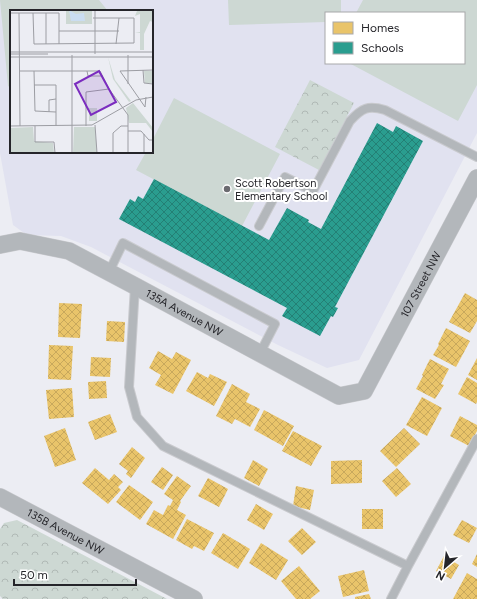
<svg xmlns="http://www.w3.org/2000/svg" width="477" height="599" font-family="Figtree,sans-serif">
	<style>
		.built { fill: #e1e2f0; fill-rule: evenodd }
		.park { fill: url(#park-crowns) }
		.pitch { fill: #cdd8d3 }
		.homes { fill: url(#homes-cross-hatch) }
		.schools { fill: url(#schools-cross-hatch) }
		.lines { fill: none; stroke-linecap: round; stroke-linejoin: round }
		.lane-casing { stroke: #c9cace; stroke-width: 10 }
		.street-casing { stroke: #c9cace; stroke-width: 18 }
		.lane { stroke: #b3b7bb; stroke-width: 8 }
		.street { stroke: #b3b7bb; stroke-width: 17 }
		.poi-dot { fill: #6b6b70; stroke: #fff; stroke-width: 1.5 }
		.labels { text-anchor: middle; stroke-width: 4; stroke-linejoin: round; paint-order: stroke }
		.poi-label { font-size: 11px; fill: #25252a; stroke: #fff; text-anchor: start }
		.street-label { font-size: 11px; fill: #25252a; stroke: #fff }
		.inset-road { fill: none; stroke: #9c9da3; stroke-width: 1 }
		.view { fill: #7b2cbf; fill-opacity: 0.15; stroke: #7b2cbf; stroke-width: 2 }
		.inset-edge { fill: none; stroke: #25252a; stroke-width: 2 }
	</style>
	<defs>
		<pattern id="park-crowns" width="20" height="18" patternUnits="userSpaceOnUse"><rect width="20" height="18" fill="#cdd8d3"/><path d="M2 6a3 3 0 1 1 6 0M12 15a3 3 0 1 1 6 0" fill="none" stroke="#b0b9b5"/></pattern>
		<pattern id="homes-cross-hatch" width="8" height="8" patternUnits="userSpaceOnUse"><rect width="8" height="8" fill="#e9c46a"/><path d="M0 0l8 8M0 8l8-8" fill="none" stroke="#c8a85c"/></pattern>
		<pattern id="schools-cross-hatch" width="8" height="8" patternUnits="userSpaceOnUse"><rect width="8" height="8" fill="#2a9d8f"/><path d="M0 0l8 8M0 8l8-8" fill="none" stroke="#248075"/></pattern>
	</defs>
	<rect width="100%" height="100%" fill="#ecedf3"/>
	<path class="built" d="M0,0h477v133l-118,227 -32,8 -49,-23 -187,-98 -30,-11 -34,-1 -14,-10 -13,-72zM11,11h141v141h-141zM326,13h138v50h-138z"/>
	<path class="park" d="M310,80l44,23 -35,67 -44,-23z
		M17,520l150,79h-164l-3,-3v-67l4,-6z"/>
	<path class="pitch" d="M0,0h99l9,11h-97v77l-3,-2z
		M228,0h113v13h-15v9l-97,3z
		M363,0h114v85l-19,36 -109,-58h115v-50h-108z
		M174,98l106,56 -38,72 -106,-56 10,-18h6v-11z"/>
	<path class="homes" d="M465,293l12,7v21l-7,12 -21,-11z
		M59,303l23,1 -2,34 -22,-1z
		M107,321l18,1 -1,20 -18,-1z
		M446,328l24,13 -14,26 -23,-12 6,-10 -1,-1z
		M49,345l24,1 -2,34 -23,-1z
		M158,351l14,8 4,-7 15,8 -18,34 -18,-9 6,-10 -12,-7z
		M91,357l20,1 -1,19 -20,-1z
		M477,358v22l-9,-5z
		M430,359l19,10 -8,15 3,1 -9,14 -19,-10 7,-13 -1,-1z
		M197,372l11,6 2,-4 17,8 -13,24 -28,-15z
		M467,377l10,6v19l-1,2 -18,-10z
		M106,381l1,17 -18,1 -1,-17z
		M232,384l18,10 -4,8 14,7 -10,18 -15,-8 -3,5 -16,-8z
		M72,388l2,29 -25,2 -3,-29z
		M422,397l20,11 -15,28 -21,-11z
		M264,410l30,16 -11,20 -29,-16z
		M110,414l7,18 -22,8 -7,-18z
		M460,416l17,9v6l-8,15 -19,-10z
		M65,428l11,32 -21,7 -11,-31z
		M404,428l16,16 -24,23 -16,-16z
		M293,431l29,15 -11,20 -29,-15z
		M132,447l13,11 -14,20 -5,-4 2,-3 -9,-7z
		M253,460l15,9 -9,17 -15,-8z
		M362,460v23l-31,1v-23z
		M162,467l11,8 -10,15 -12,-8z
		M95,468l14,12 5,-6 9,8 -5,5 3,3 -13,14 -26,-21z
		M397,468l14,16 -15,13 -14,-16z
		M177,476l14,10 -11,15 1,1 -4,8 9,5 -13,24 -27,-15 8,-14 9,5 5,-10 2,1 3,-6 -9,-6z
		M208,478l20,11 -9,18 -21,-11z
		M129,485l24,17 -13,18 -24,-18z
		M296,486l18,4 -4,20 -17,-4z
		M256,504l17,10 -9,16 -17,-10z
		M362,509h21v20h-21z
		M187,519l27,14 -10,18 -10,-5 -2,3 -16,-9z
		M462,520l15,8 -8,15 -16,-8z
		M302,528l14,14 -14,13 -14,-14z
		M223,533l27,16 -12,20 -27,-16z
		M261,543l27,17 -12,20 -27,-17z
		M477,554v13l-5,-3z
		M444,556l15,9 -8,14 -15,-8z
		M299,566l21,25 -10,8h-14l-15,-18z
		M364,570l5,21 -26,6 -5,-21z
		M467,573l10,6v20h-24z
		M369,594l2,5h-16v-2z"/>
	<path class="schools" d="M377,123l16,9 3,-6 27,15 -88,166 3,1 -5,9 -2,-1 -11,20 -38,-20 5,-8 -168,-89 11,-20 5,3 3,-6 5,3 11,-20 115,61 18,-32 22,12 -1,2 13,7z"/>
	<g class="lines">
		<defs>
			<path id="lane" d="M259,226l26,-49 28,14 37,-70c12,-13 18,-16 35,-11l92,47
				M109,272l14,-29 152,81 -15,29
				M135,286l-6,101 8,30 26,29 245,120
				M391,599l17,-33 69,-127"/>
			<g id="street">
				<path id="s1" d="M0,245l20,-4 49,10 66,35 204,110 25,-5 113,-213"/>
				<path id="s2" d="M0,497l194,102"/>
			</g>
		</defs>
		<use href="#lane" class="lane-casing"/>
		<use href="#street" class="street-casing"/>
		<use href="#lane" class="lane"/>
		<use href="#street" class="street"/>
	</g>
	<circle class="poi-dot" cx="227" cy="189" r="4"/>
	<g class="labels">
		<g class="poi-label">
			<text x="235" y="187">Scott Robertson<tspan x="235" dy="13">Elementary School</tspan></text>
		</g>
		<g class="street-label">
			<text dy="4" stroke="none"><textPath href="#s1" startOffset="523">107 Street NW</textPath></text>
			<text dy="4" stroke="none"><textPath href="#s1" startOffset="201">135A Avenue NW</textPath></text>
			<text dy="4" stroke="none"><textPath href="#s2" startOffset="74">135B Avenue NW</textPath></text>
		</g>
	</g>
	<g transform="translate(10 10)">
		<rect width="143" height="143" fill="#ecedf3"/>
		<path d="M64,117h21l2,26h-24z" fill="#cdd8d3"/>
		<path d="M56,0h26v14h-26zM86,0h57v12l-3,-1 -6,13v16h-4v-17h-5l5,-1v-18l-5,2 2,-5zM98,47l7,23 16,21 -2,1 -16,-23zM134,61h8l1,12h-8zM123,93l20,25v4l-7,-9h-17l-3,-15zM23,117l1,14 19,2 1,10h-44v-25z" fill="#cdd8d3"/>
		<path d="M79,98h8v13h-8z" fill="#cdd8d3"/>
		<path d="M59,0l7,4 8,-1 1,8h-14z" fill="#caddf1"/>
		<path class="inset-road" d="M85,0v44M0,3h49v31M9,3l1,113M23,3l1,31 100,-1v-25h-41M36,3v31M49,21h60M106,34l3,-26M0,42h143M0,44h38M62,45v98M118,45v29M0,47h143M133,60l1,13 9,1M10,61h80l9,18 19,26v38M24,61l1,40 21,1M77,61l1,5h15M24,75h22v41M136,87l-1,10 -25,-36 33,-1M39,102v-12l7,-1M85,115l2,28M0,116l82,-1 44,-25 17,-3M25,116v16h19l1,11M76,116v-34l23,-3M118,121h13l8,9h4M134,124v19M103,143v-20l8,-7h7"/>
		<path class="view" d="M89,61l17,31 -25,13 -16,-31z"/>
		<rect width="143" height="143" class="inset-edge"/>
	</g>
	<rect x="325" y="12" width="140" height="52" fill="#ffffff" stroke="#a8a8aa"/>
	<rect x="333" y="22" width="20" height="12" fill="#e9c46a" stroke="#a8a8aa"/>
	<text x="361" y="32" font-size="12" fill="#25252a">Homes</text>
	<rect x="333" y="42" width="20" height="12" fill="#2a9d8f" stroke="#a8a8aa"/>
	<text x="361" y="52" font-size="12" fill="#25252a">Schools</text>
	<g transform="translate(445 567) rotate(208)" stroke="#ffffff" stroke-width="3" paint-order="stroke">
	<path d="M0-3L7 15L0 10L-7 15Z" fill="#25252a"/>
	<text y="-6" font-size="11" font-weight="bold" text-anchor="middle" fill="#25252a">N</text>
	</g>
	<path d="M14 579v6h122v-6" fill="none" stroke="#25252a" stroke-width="2"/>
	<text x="20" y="579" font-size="12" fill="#25252a" stroke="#ffffff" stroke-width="3" paint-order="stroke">50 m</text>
</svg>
